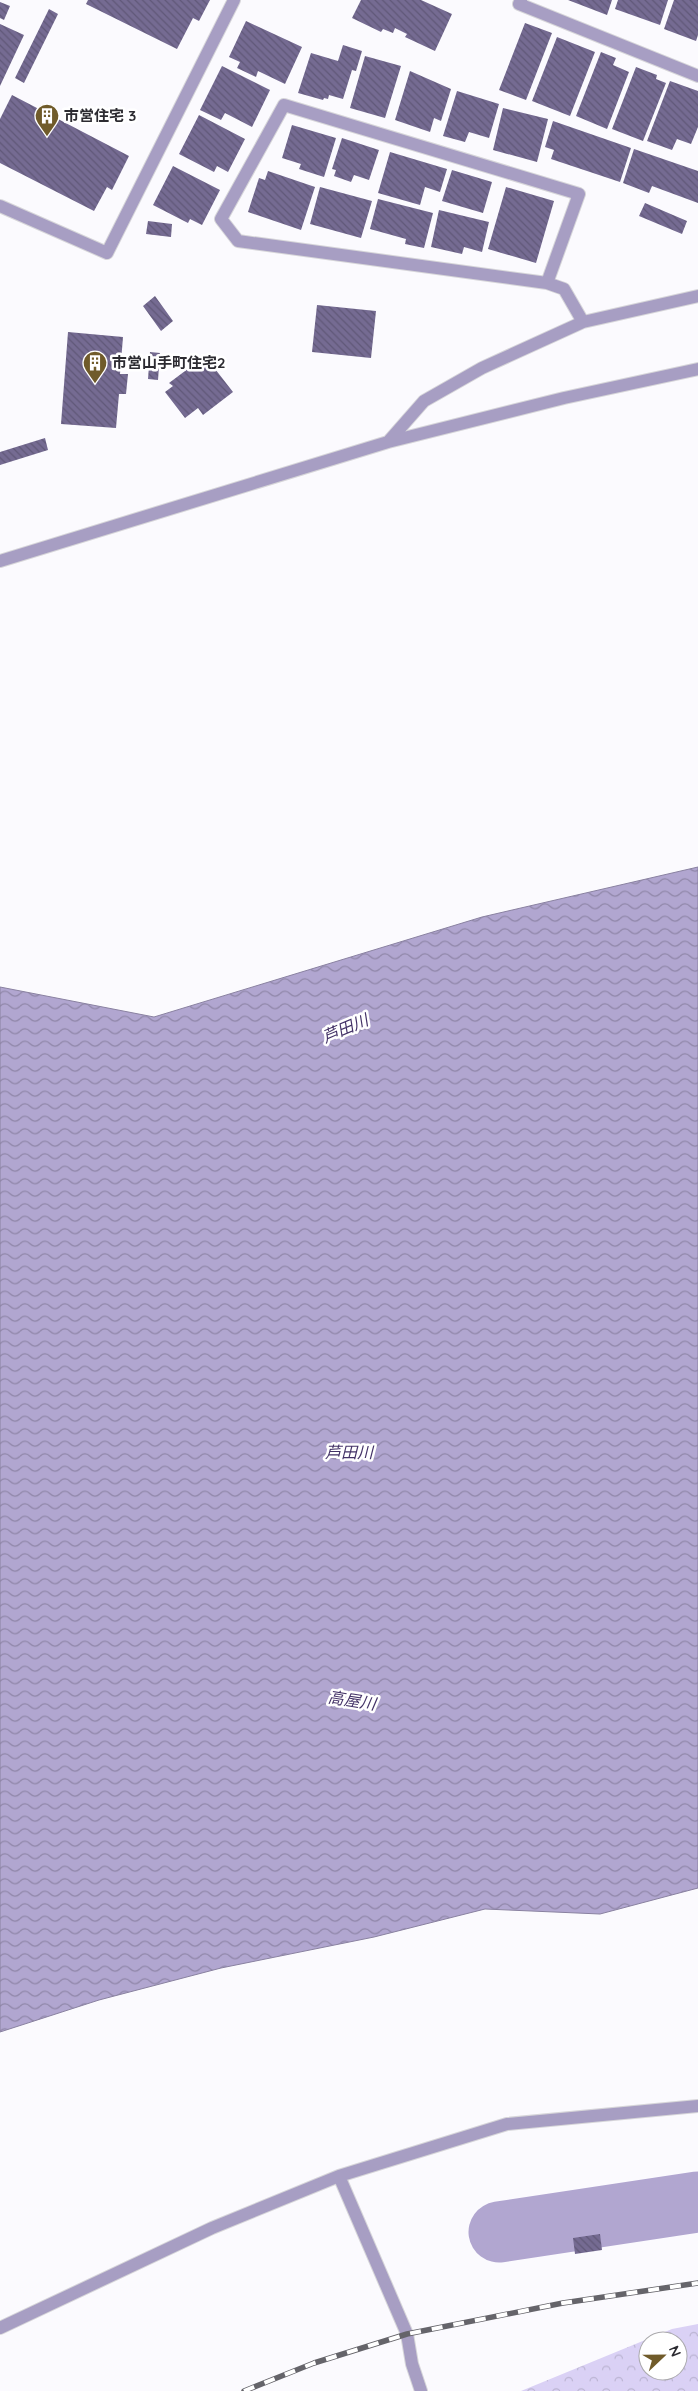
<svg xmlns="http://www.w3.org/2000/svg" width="698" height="2391" font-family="Quicksand,'Noto Sans JP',sans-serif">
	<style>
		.forest { fill: url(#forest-crowns); fill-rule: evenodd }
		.water { fill: url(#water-waves); stroke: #8981a0 }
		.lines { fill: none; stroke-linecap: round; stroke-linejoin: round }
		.river { stroke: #b1a6d0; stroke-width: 61 }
		.building { fill: url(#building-back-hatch) }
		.minor-casing { stroke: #d6d5d9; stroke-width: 14 }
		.minor { stroke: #a79ec3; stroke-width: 12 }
		.rail-casing { stroke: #65646a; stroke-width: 5.5 }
		.rail { stroke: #fff; stroke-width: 4; stroke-dasharray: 11; stroke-linecap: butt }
		.labels { text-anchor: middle; stroke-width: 5; stroke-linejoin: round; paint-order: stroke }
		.poi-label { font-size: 15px; font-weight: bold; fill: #2c2b31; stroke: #fff; text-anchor: start }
		.water-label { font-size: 16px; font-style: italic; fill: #433267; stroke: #fff }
	</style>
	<defs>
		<pattern id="forest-crowns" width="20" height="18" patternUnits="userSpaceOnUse" patternTransform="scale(1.25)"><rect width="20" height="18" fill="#dad1f5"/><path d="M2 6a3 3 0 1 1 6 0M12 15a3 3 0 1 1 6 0" fill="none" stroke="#bbb4d2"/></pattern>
		<pattern id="water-waves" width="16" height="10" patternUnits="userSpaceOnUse" patternTransform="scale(1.25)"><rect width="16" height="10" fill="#b1a6d0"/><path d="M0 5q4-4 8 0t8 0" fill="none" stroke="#9087a9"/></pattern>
		<pattern id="building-back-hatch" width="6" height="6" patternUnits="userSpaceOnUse" patternTransform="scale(1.25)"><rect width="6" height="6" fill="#756b92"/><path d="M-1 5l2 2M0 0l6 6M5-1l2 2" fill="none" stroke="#605878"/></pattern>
	</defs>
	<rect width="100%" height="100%" fill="#fbfafe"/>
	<path class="forest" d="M698,2324v67h-177l151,-62zM648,2341h30v30h-30z"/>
	<path class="water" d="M698,867v1021l-98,26 -115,-5 -111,28 -153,31 -122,32 -99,32v-1045l154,30 328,-100z"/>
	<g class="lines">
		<path class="river" d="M499,2232l199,-30"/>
	</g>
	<path class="building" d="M88,0h122l-11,21 -6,-3 -16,31 -91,-45z
		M361,0h60l31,14 -17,37 -30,-14 2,-3 -12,-6 -2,5 -10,-4 -2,3 -29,-14z
		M568,0h44l-5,15z
		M618,0h50l-8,25 -45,-16z
		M674,0h24v35l-2,6 -32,-12z
		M0,2l10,4 -6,14 -4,-2z
		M49,9l9,5 -34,69 -9,-5z
		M246,21l56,26 -17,37 -27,-13 -2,6 -19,-9 3,-6 -11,-5z
		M525,23l27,10 -26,67 -27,-10z
		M0,24l24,11 -24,51z
		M557,37l38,15 -25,64 -38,-15z
		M343,45l19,6 -6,20 -4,-1 -9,29 -14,-4 -1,4 -4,-1 -1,2 -25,-7 13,-40 27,8z
		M601,52l15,6 -3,7 16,7 -22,57 -31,-13z
		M365,56l36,10 -16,52 -35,-10z
		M222,66l48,24 -18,37 -27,-14 -4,7 -21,-10z
		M636,67l21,8 -1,4 10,4 -23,58 -31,-12z
		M410,71l41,18 -10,32 -7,-3 -4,14 -35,-12z
		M670,81l28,10v36l-7,17 -14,-5 -5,11 -25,-9z
		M457,91l42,13 -10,34 -20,-6 -4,10 -22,-6z
		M12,95l117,61 -17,34 -5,-3 -13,24 -94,-48v-44z
		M503,108l45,11 -11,43 -44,-12z
		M199,115l46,24 -17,33 -11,-6 -3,6 -35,-18z
		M553,121l78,27 -11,34 -69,-23 3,-9 -9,-3z
		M292,125l44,13 -12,39 -25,-8 2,-5 -19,-6z
		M342,138l37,12 -10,30 -15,-5 -3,7 -17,-6 2,-6 -4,-1z
		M634,149l64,22v32l-46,-17 -3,7 -26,-10z
		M390,152l57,17 -7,23 -15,-5 -5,18 -42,-12z
		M173,166l47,24 -18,35 -12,-6 -2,4 -35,-18z
		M452,170l40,12 -9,31 -41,-12z
		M268,171l47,16 -14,43 -53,-18 11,-34 6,2z
		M320,187l52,14 -11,37 -51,-14z
		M506,187l48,14 -18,62 -48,-14z
		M378,199l55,14 -9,35 -19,-4 1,-5 -36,-10z
		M645,203l42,18 -5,13 -43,-18z
		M439,210l50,12 -7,30 -18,-5 -2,7 -31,-7z
		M148,221l24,3 -1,13 -25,-3z
		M155,296l18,25 -12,10 -18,-25z
		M317,305l59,6 -5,47 -59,-6z
		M68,332l55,5 -3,37h8l-2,20h-7l-3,34 -55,-4z
		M150,352l10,1 -2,27 -10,-1z
		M205,356l28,36 -30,23 -5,-7 -13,10 -20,-26 8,-6 -4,-3z
		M45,438l3,12 -48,15v-13z
		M600,2234l2,16 -27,4 -2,-16z"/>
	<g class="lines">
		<defs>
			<path id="minor" d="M521,0l-2,4 179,72
				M0,206l107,47 127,-253
				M547,283l32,-89 -295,-89 -63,114 17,22 309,42 17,6 19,33
				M388,442l36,-41 58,-33 101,-46 115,-26
				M0,561l388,-119 176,-44 134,-29
				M339,2176l68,158 5,30 9,27
				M0,2328l212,-100 127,-52 168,-52 191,-18"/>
		</defs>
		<use href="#minor" class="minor-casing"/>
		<use href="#minor" class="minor"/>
		<defs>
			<path id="rail" d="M244,2391l70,-28 93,-29 156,-31 135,-20"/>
		</defs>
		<use href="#rail" class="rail-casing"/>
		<use href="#rail" class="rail"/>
	</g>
	<defs>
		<symbol id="building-pin" viewBox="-11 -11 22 30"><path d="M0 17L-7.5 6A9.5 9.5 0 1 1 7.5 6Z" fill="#705b2a" stroke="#fff"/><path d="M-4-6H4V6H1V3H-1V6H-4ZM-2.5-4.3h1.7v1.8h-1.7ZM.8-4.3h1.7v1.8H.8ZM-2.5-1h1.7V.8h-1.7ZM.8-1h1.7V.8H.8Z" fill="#fff"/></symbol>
	</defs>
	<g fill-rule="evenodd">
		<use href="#building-pin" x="33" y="102" width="28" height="38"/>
		<use href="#building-pin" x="81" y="349" width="28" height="38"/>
	</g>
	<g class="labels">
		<g class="poi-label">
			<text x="64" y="121">市営住宅 3</text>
			<text x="112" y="368">市営山手町住宅2</text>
		</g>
		<g class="water-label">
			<text transform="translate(345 1028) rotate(-23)" y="6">芦田川</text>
			<text x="349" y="1458">芦田川</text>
			<text transform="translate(352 1700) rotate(9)" y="6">高屋川</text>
		</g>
	</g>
	<g transform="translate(663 2356) rotate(68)"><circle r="24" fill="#ffffff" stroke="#abaaad"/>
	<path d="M0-4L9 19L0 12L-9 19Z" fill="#705b2a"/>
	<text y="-8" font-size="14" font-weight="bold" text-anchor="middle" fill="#2c2b31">N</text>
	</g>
</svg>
